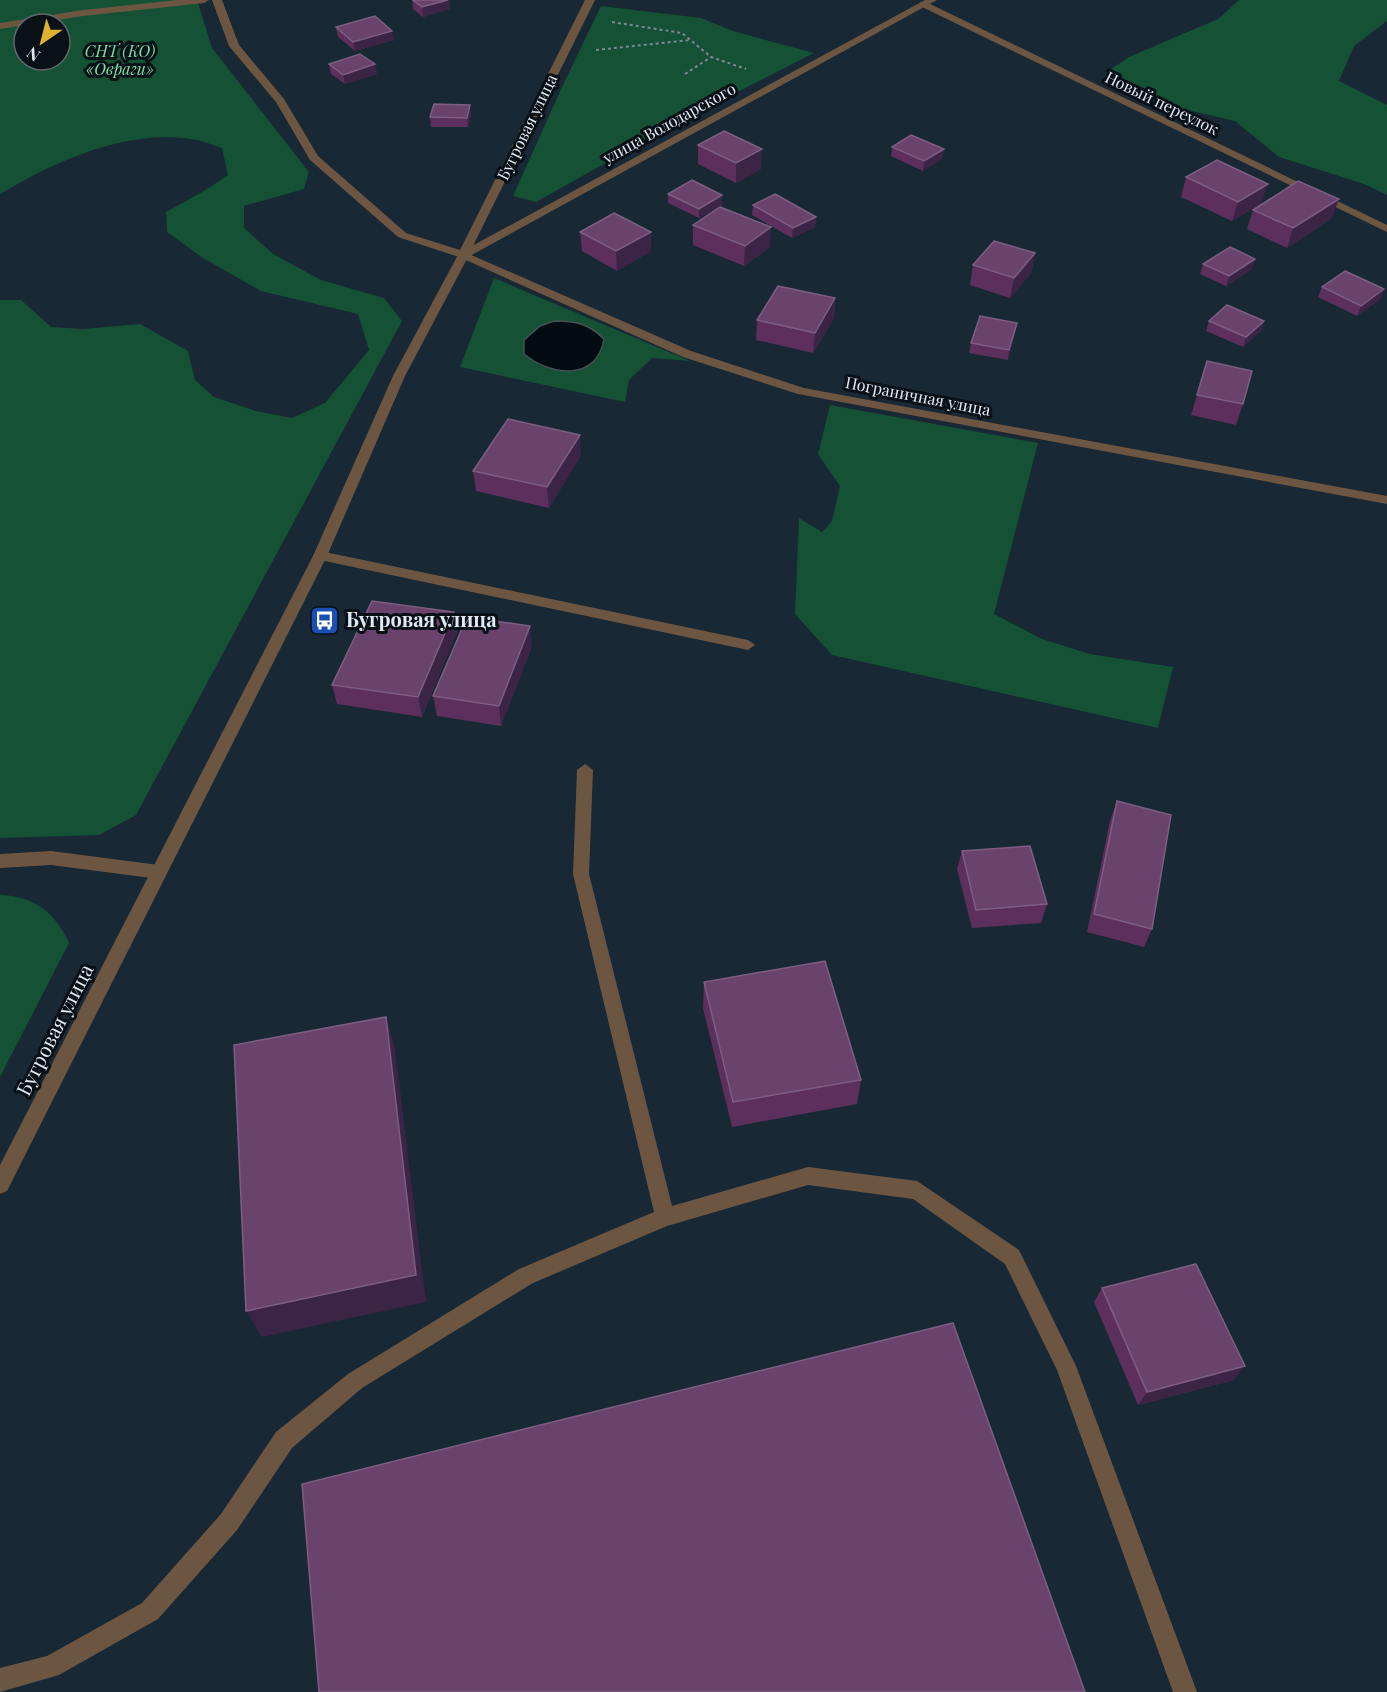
<svg xmlns="http://www.w3.org/2000/svg" width="1387" height="1692" font-family="'Playfair Display',serif">
	<style>
		.green { fill: #145135; fill-rule: evenodd }
		.water { fill: #030d11; stroke: #465055; stroke-width: 1.5 }
		.lines { fill: none; stroke-linecap: round; stroke-linejoin: round }
		.path { stroke: #7c8994; stroke-width: 2; stroke-dasharray: 3 3; stroke-linecap: butt }
		.service { fill: #6d5641; fill-rule: evenodd }
		.minor { fill: #6d5641; fill-rule: evenodd }
		.tertiary { fill: #6d5641; fill-rule: evenodd }
		.wall { fill: #5c2f5c }
		.shaded-wall { fill: #3b2446 }
		.building { fill: #6a436d; stroke: #7d5e82; stroke-width: 1.5 }
		.labels { text-anchor: middle; stroke-width: 6; stroke-linejoin: round; paint-order: stroke }
		.far-park-label { font-size: 16px; font-style: italic; fill: #76e3ab; stroke: #091016 }
		.far-street-label { font-size: 16px; fill: #e1ebf4; stroke: #091016 }
		.poi-label { font-size: 20px; font-weight: bold; fill: #e1ebf4; stroke: #091016; text-anchor: start }
		.street-label { font-size: 20px; fill: #e1ebf4; stroke: #091016 }
	</style>
	<rect width="100%" height="100%" fill="#182835"/>
	<path class="green" d="M0,0h197l15,48 97,124 -5,17 -60,17v22l29,26 48,26 63,18 18,23 -266,494 -37,20 -99,3v-538h21l30,27 32,2 57,-5 48,27 7,29 19,17 42,14 36,7 33,-15 44,-53 -11,-36 -97,-23 -58,-33 -36,-26 -1,-20 38,-21 24,-16 -6,-27c-10,-3 -21,-8 -31,-9 -65,-10 -136,22 -191,55zM24,24h36v36h-36z
		M1239,0h148v21l-33,25 -15,35 48,24v90l-23,-11 -85,-27 -44,-36 -78,-18 -52,-30 24,-16 89,-38z
		M601,6l100,12 32,13 81,22 -130,66 -148,83 -23,-6 49,-109z
		M494,278l196,83 -38,-3 -23,22 -4,22 -165,-35z
		M830,405l208,38 -44,171 48,25 48,15 83,13 -15,61 -326,-73 -37,-41 4,-96 23,14 10,-11 8,-35 -22,-32z
		M0,895c34,1 56,18 69,48l-69,134z"/>
	<path class="water" d="M554,321c21,0 34,2 50,18 -7,43 -54,37 -80,15v-14l16,-14z"/>
	<g class="lines">
		<path class="path" d="M612,22l70,11 29,24 35,12
			M596,50l94,-10
			M685,74l26,-17"/>
		<path class="service" d="M320,551l428,89 7,5 -7,5 -433,-91v-6z
			M585,764l8,6 -4,104 83,332 136,-39 109,14 102,69 57,116 121,326h-24l-116,-322 -52,-106 -92,-65 -105,-14 -141,41 -134,57 -171,105 -70,60 -55,82 -79,89 -99,56 -59,17v-24l47,-12 95,-53 79,-89 55,-82 72,-58 171,-105 135,-57 -81,-338 4,-104z
			M51,851l108,14 6,2 2,5 -2,5 -6,2 -108,-14 -51,3v-14z"/>
		<path class="minor" d="M178,0h31l-5,3 -121,13 -83,13v-6l83,-13z
			M212,0h10l17,45 45,54 34,57 88,77 54,17 125,-250h10l-126,254 222,97 113,37 583,108v8l-589,-110 -115,-37 -224,-100 -61,-20 -88,-77 -34,-58 -47,-56z
			M920,2h6l461,223v7l-467,-226z"/>
		<path class="tertiary" d="M925,0h12l-469,257 -63,119 -78,180 -320,635 -7,3v-29l313,-609 80,-180 66,-123z"/>
	</g>
	<path class="wall" d="M412,0h37l1,9 -27,8 -10,-8z
		M336,27l58,13 -39,11 -17,-14z
		M329,64l48,10 -32,10 -14,-10z
		M471,115l-3,12h-37l-1,-10z
		M698,145l63,24 -25,14 -38,-19z
		M892,147l50,12 -19,12 -32,-15z
		M1186,177l76,26 -30,18 -51,-24z
		M668,194l54,1v10l-2,2 50,40 -26,19 -51,-21v-20l26,-18 -20,11 -31,-15z
		M753,205l63,12 -1,10 -23,11 -40,-23z
		M1253,210l79,8 -45,30 -40,-19z
		M580,232l71,19 -34,20 -35,-20z
		M1035,253l-4,20 -21,25 -40,-13 3,-20z
		M1203,264l49,5 -26,17 -26,-12z
		M1322,287l62,2 -4,10 -23,17 -39,-19z
		M835,298l-1,20 -21,35 -57,-13 1,-20z
		M1209,321h55l-3,10 -18,16 -37,-16z
		M1017,323l-9,37 -39,-7 2,-10z
		M1207,361l36,43 -7,21 -45,-10z
		M581,455l-32,53 -73,-17 -3,-20z
		M454,612l3,20 -35,85 -85,-13 -5,-19z
		M532,646l-31,80 -64,-10 -4,-20z
		M1117,801l35,128 -8,18 -57,-15 23,-111z
		M962,851l85,53 -6,19 -69,5 -15,-59z
		M704,982l157,98 -4,24 -125,23 -29,-119z
		M1102,1288l132,92 -96,25 -44,-103z"/>
	<path class="shaded-wall" d="M449,0l1,9 -27,8 -1,-10z
		M392,31l2,9 -39,11 -2,-9z
		M375,64l2,10 -32,10 -2,-9z
		M470,105l1,10 -3,12 -1,-9z
		M762,149l-1,20 -25,14v-20z
		M944,149l-2,10 -19,12 1,-10z
		M1268,184l-6,19 -30,18 6,-19z
		M722,195v10l-23,13v-9z
		M1339,199l-7,19 -45,30 6,-20z
		M816,217l-1,10 -23,11 1,-10z
		M771,227l-1,20 -26,19 1,-20z
		M651,232v19l-34,20 -1,-20z
		M1035,253l-4,20 -21,25 4,-20z
		M1255,259l-3,10 -26,17 3,-10z
		M1384,289l-4,10 -23,17 4,-10z
		M835,298l-1,20 -21,35 2,-20z
		M1264,321l-3,10 -18,16 3,-10z
		M1017,323l-2,10 -7,27 1,-10z
		M580,435l1,20 -32,53 -2,-21z
		M454,612l3,20 -35,85 -4,-20z
		M530,626l2,20 -31,80 -2,-20z
		M386,1017l9,32 31,253 -164,35 -16,-26z
		M1245,1366l-11,14 -96,25 9,-13z"/>
	<path class="building" d="M413,0h35l-26,7z
		M375,16l17,15 -39,11 -17,-15z
		M360,54l15,10 -32,11 -14,-11z
		M434,104l36,1 -3,13 -37,-1z
		M724,131l38,18 -26,14 -38,-18z
		M911,135l33,14 -20,12 -32,-14z
		M1217,160l51,24 -30,18 -52,-25z
		M692,180l30,15 -23,14 -31,-15z
		M1298,181l41,18 -46,29 -40,-18z
		M775,194l41,23 -23,11 -40,-23z
		M720,207l51,20 -26,19 -52,-21z
		M614,213l37,19 -35,19 -36,-19z
		M994,241l41,12 -21,25 -41,-13z
		M1230,247l25,12 -26,17 -26,-12z
		M1345,271l39,18 -23,17 -39,-19z
		M778,286l57,12 -20,35 -58,-13z
		M1227,305l37,16 -18,16 -37,-16z
		M980,316l37,7 -8,27 -38,-7z
		M1207,361l45,10 -9,33 -46,-9z
		M508,419l72,16 -33,52 -74,-16z
		M372,601l82,11 -36,85 -86,-12z
		M467,617l63,9 -31,80 -66,-10z
		M1117,801l54,14 -19,114 -58,-15z
		M1030,846l17,58 -71,6 -14,-59z
		M825,961l36,119 -128,22 -29,-120z
		M386,1017l30,258 -170,36 -12,-266z
		M1196,1264l49,102 -98,26 -45,-104z
		M953,1323l132,369h-766l-17,-208z"/>
	<defs>
		<symbol id="bus-square" viewBox="-11 -11 22 22"><rect x="-9" y="-9" width="18" height="18" rx="4" fill="#1a4fb4" stroke="#091016"/><path d="M-5-6H5V4H4V6H2V4H-2V6H-4V4H-5ZM-3.5-4V0h7V-4ZM-3.5 1.2v1.5H-2V1.2ZM2 1.2v1.5H3.5V1.2Z" fill="#fff"/></symbol>
	</defs>
	<g fill-rule="evenodd">
		<use href="#bus-square" x="308" y="604" width="33" height="33"/>
	</g>
	<g class="labels">
		<g class="far-park-label">
			<text x="120" y="57">СНТ (КО)<tspan x="120" dy="18">«Овраги»</tspan></text>
		</g>
		<g class="far-street-label">
			<text transform="translate(1162 103) rotate(26)" y="6">Новый переулок</text>
			<text transform="translate(669 123) rotate(-29)" y="6">улица Володарского</text>
			<text transform="translate(527 127) rotate(-64)" y="6">Бугровая улица</text>
			<text transform="translate(918 396) rotate(11)" y="6">Пограничная улица</text>
		</g>
		<g class="poi-label">
			<text x="346" y="627">Бугровая улица</text>
		</g>
		<g class="street-label">
			<text transform="translate(55 1030) rotate(-63)" y="7">Бугровая улица</text>
		</g>
	</g>
	<g transform="translate(42 42) rotate(215)"><circle r="28" fill="#091016" stroke="#5f686f" stroke-width="1.5"/>
	<path d="M0-4.5L10 22L0 15L-10 22Z" fill="#deb133"/>
	<text y="-9" font-size="16" font-weight="bold" text-anchor="middle" fill="#e1ebf4">N</text>
	</g>
</svg>
